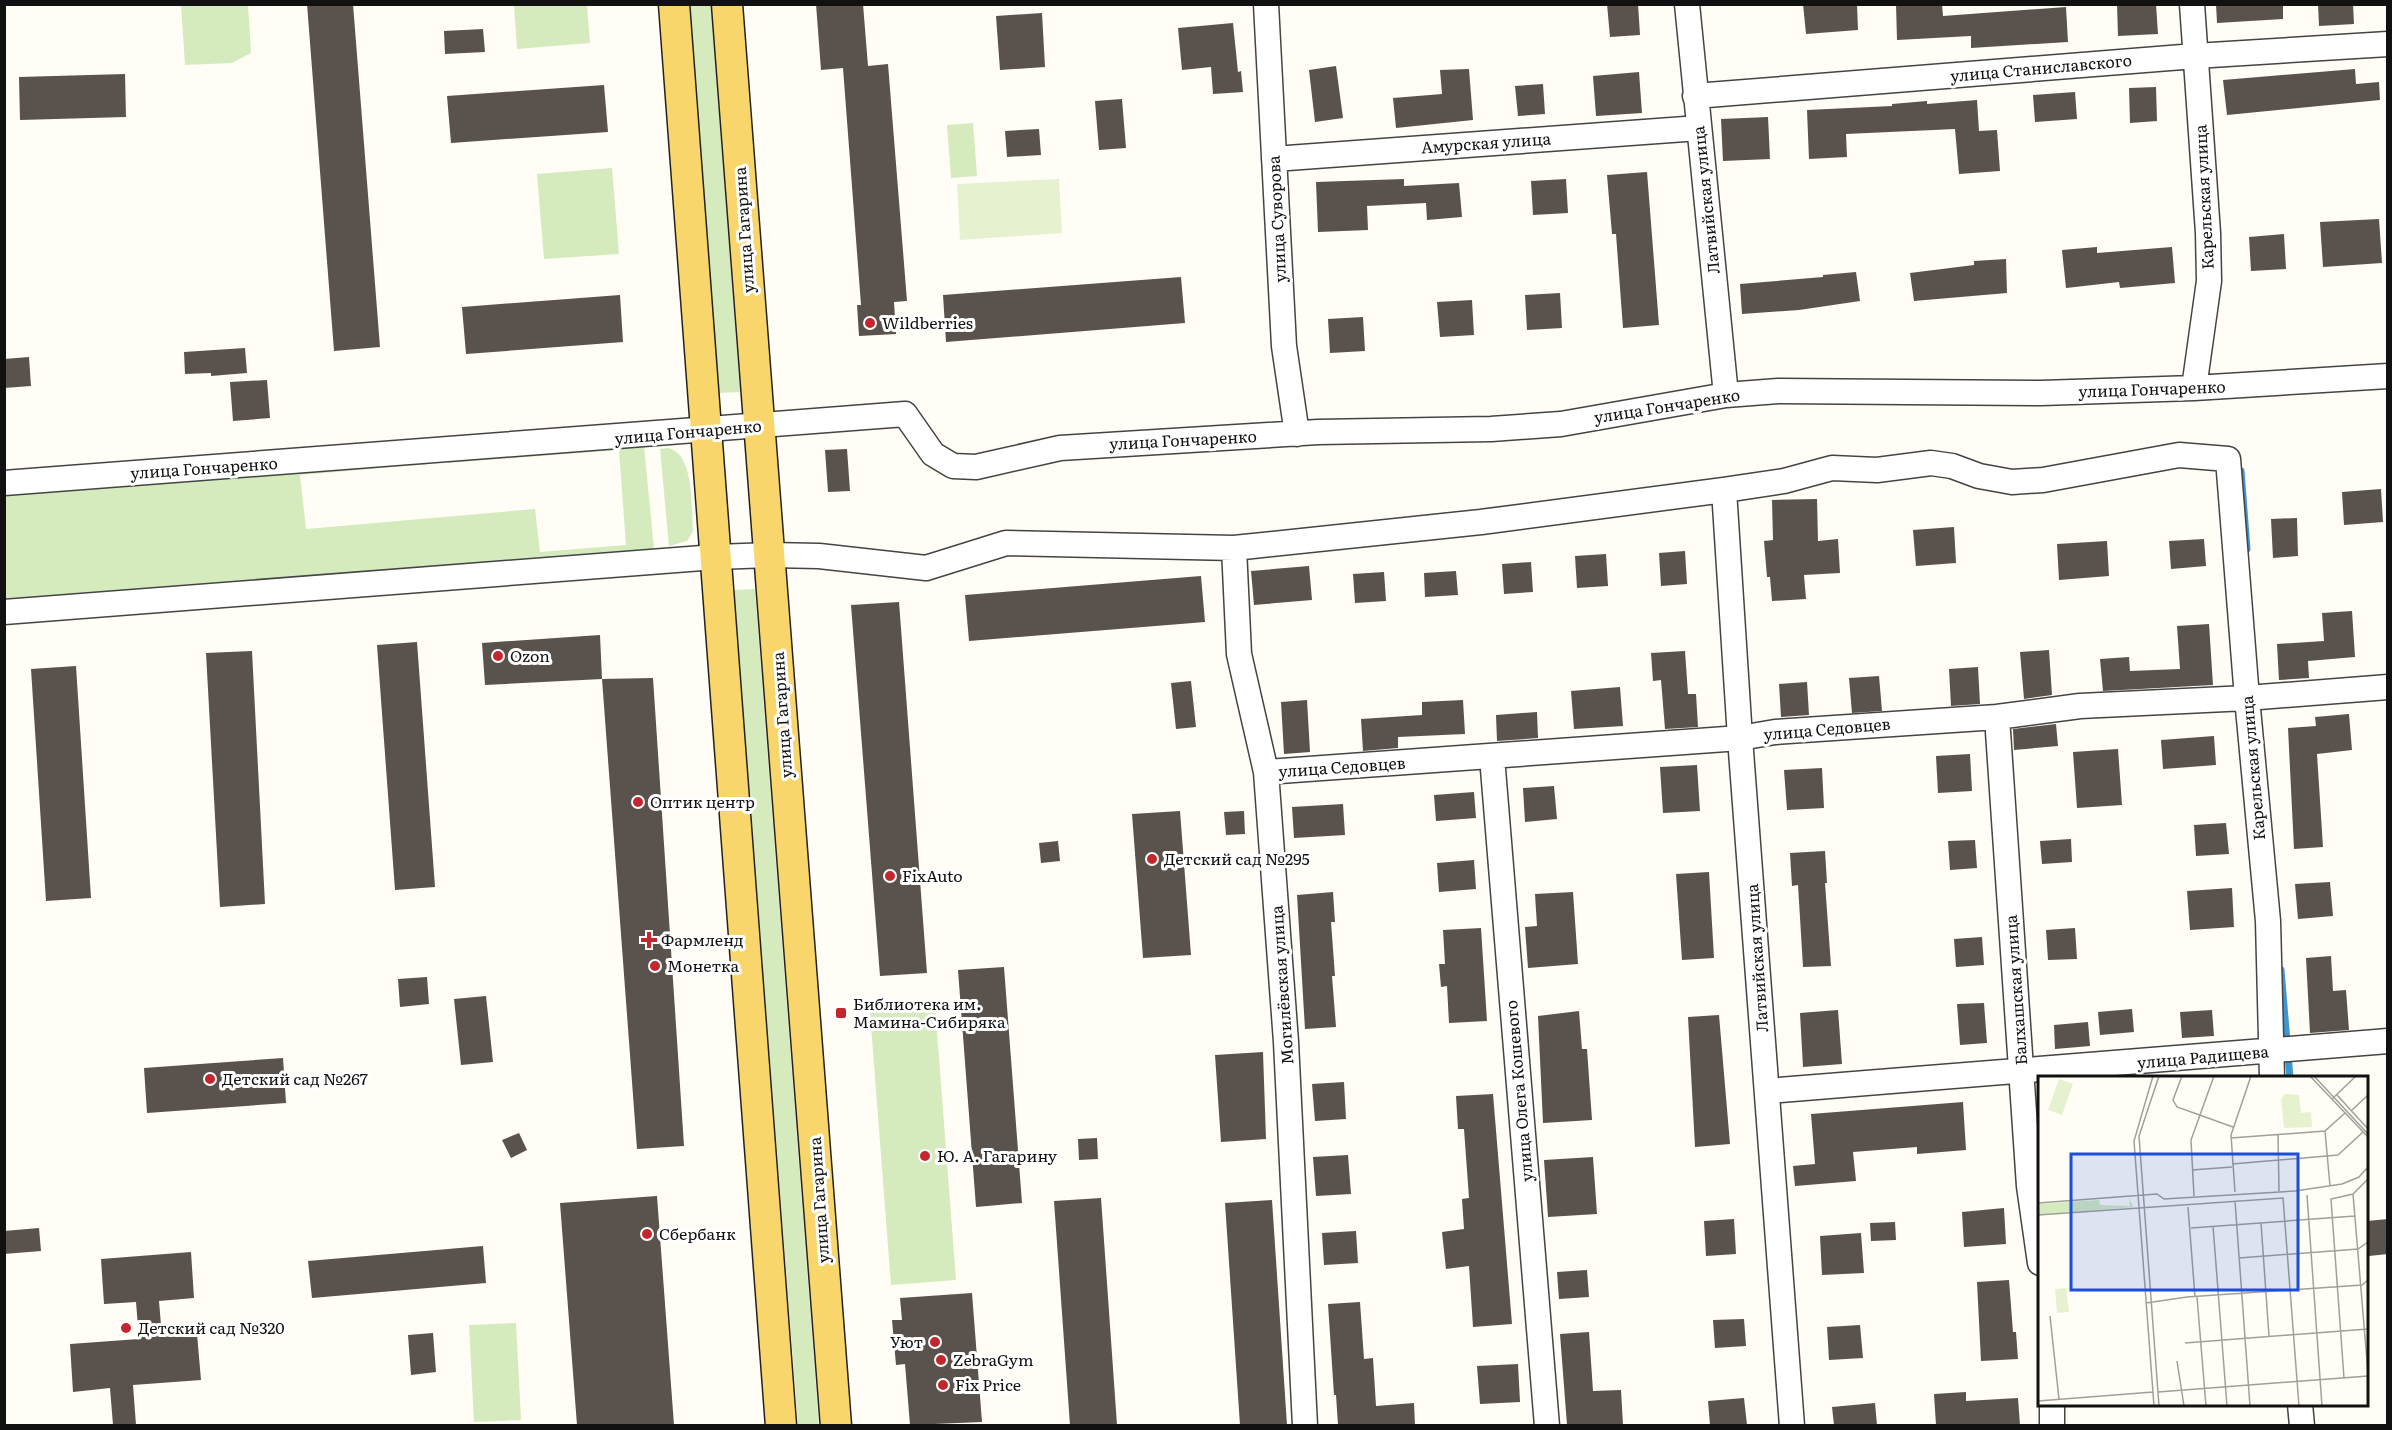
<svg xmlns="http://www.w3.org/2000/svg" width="2392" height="1430" font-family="Literata,serif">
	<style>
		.green { fill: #d5ebbd }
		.pitch { fill: #e6f2cf }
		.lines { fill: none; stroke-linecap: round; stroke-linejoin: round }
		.stream { stroke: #3f96cf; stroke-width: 7 }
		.building { fill: #5a524d }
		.minor-casing { stroke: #444; stroke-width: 27 }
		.major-casing { stroke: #222; stroke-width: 33 }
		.minor { stroke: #fff; stroke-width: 24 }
		.major { stroke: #f9d66b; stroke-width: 30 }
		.poi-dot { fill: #c4262e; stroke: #fff; stroke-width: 2 }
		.labels { text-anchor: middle; stroke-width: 6; stroke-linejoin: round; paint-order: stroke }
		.street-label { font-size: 16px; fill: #111; stroke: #fff }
		.poi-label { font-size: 16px; fill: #111; stroke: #fff; text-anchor: start }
		.inset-road { fill: none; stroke: #a09f9a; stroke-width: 1.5 }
		.view { fill: #1d4ed8; fill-opacity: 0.15; stroke: #1d4ed8; stroke-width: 3 }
		.inset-edge { fill: none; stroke: #111; stroke-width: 3 }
	</style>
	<rect width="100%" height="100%" fill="#fffdf5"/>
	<path class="green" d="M181,5h67l3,48 -19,10 -47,2z
		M514,5h73l3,38 -73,6z
		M690,5h21l29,387 -21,1z
		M973,123l4,53 -26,2 -4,-53z
		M612,168l7,86 -75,5 -7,-85z
		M644,446l10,103 -649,62v-117l424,-33 1,3 -130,11 6,54 229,-20 5,43 86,-7 -7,-95 -171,13v-3z
		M668,448c27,6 23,61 25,83l-6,10 -18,5 -9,-97z
		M755,589l64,836h-21l-64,-835z
		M935,1006l21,274 -65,5 -21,-273z
		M516,1323l5,97 -47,2 -5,-97z"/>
	<path class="pitch" d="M1059,179l3,54 -102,7 -3,-56z"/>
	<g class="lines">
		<path class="stream" d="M2241,471l6,78
			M2281,970l9,108"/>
	</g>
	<path class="building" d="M307,4h46l27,343 -46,4z
		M816,4h47l5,62 20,-2 19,237 -13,1 2,32 -37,2 -2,-31h4l-18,-237 -22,2z
		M1607,4h31l2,31 -30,2z
		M1803,4h54l1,26 -52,4z
		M1896,4h46l1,12 123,-9 2,35 -97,6v-12l-74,4z
		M2117,4h39l2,30 -40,2z
		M2216,4h67v15l-66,4z
		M2318,4h35l1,20 -35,2z
		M1042,13l3,54 -45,3 -4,-54z
		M1233,23l5,49 3,-1 2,21 -30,2 -2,-27 -29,3 -4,-42z
		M483,29l2,23 -40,2 -1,-23z
		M1336,66l7,52 -28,4 -6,-52z
		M1469,69l4,51 -77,8 -3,-30 49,-4 -2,-24z
		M2355,69l1,15 23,-2 1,18 -153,15 -4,-35z
		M1639,72l3,41 -46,3 -3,-40z
		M125,74l1,43 -106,3 -1,-43z
		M1543,84l2,30 -27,2 -3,-30z
		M604,85l4,47 -157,11 -4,-47z
		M2156,87l1,34 -27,2 -1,-35z
		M2075,92l2,27 -42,3 -2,-27z
		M1122,99l4,49 -27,2 -4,-49z
		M1977,100l2,31 18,-1 3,41 -41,3 -4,-45 -109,5 1,23 -38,2 -2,-49 85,-4v-2l35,-3v3z
		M1768,117l2,42 -47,2 -2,-42z
		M1039,129l2,26 -34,2 -2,-26z
		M1647,172l12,153 -36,3 -7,-94h-4l-5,-59z
		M1404,179v7l55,-3 3,34 -35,3 -1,-17 -59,3 1,24 -50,2 -2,-50z
		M1566,179l2,34 -35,2 -2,-34z
		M2379,219l3,44 -59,4 -3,-45z
		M2284,234l2,35 -35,2 -2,-34z
		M2097,247v6l75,-6 3,36 -55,5 -1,-6 -53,6 -4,-38z
		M2006,259l1,34 -93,8 -4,-28 64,-8v-4z
		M1856,272l4,29 -61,9 -57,4 -2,-30 83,-7v-2z
		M1181,277l4,46 -239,19 -3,-47z
		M1560,293l2,35 -35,2 -2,-35z
		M620,295l3,47 -157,12 -4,-47z
		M1472,300l2,35 -34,2 -3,-35z
		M1363,317l2,34 -35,2 -2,-34z
		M245,348l2,25 -36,3v-3l-26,1 -1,-22z
		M29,357l2,29 -27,2v-29z
		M267,380l3,38 -37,3 -3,-39z
		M847,449l3,42 -22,1 -3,-42z
		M2381,489l2,33 -39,3 -2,-33z
		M1817,499l1,42 20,-2 2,34 -36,2 2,24 -34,2 -2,-24h-3l-3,-36 9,-1 -1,-40z
		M2297,518l1,38 -25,2 -2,-39z
		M1954,527l2,36 -40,3 -3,-36z
		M2204,539l2,27 -35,3 -2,-28z
		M2107,541l2,35 -50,4 -2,-36z
		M1685,551l2,33 -26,2 -2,-33z
		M1606,554l2,32 -31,2 -2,-32z
		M1531,562l2,30 -29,2 -2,-30z
		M1309,566l3,34 -58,5 -3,-34z
		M1456,571l2,24 -33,2 -1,-24z
		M1384,572l2,29 -31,2 -2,-29z
		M1201,576l4,46 -236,19 -4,-46z
		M899,602l28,371 -47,3 -29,-371z
		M2352,611l3,46 -47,4 1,17 -30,2 -2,-36 47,-3 -2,-28z
		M2209,624l4,61 -110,6 -3,-32 29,-2 1,14 50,-2 -3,-43z
		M600,635l2,44 -117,6 -3,-42z
		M417,642l18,245 -40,3 -18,-245z
		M2049,650l3,45 -28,4 -4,-47z
		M252,651l13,253 -45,3 -14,-254z
		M1685,651l3,43h8l2,33 -33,2 -4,-49 -8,1 -2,-28z
		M76,666l15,232 -45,3 -15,-232z
		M1978,667l2,37 -29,2 -2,-37z
		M1879,676l3,35 -30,2 -3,-35z
		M653,678l31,468 -47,3 -35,-470z
		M1191,681l5,46 -20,2 -5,-46z
		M1807,682l2,33 -28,2 -2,-33z
		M1620,687l3,39 -49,3 -3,-38z
		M1307,700l3,52 -26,2 -3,-52z
		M1463,700l2,34 -67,3v11l-35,3 -2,-32 61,-4v-13z
		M1537,712l1,26 -41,3 -1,-26z
		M2349,714l3,36 -35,4 6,93 -29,2 -6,-121 28,-2 -1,-9z
		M2056,724l2,22 -44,4 -1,-21z
		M2214,736l2,29 -53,4 -2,-29z
		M2118,749l4,56 -45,3 -4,-56z
		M1970,754l2,37 -34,2 -2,-37z
		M1697,765l3,46 -37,2 -3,-46z
		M1822,768l2,40 -37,2 -3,-40z
		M1554,786l3,33 -32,3 -2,-34z
		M1474,792l2,26 -40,3 -2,-26z
		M1343,804l2,31 -51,3 -2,-31z
		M1180,811l11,144 -48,3 -11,-144z
		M1244,811l1,23 -19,1 -2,-23z
		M2226,823l3,31 -33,2 -2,-31z
		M2071,839l1,23 -30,2 -2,-23z
		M1975,840l2,28 -27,2 -2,-29z
		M1058,841l2,20 -19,2 -2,-20z
		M1825,851l2,32h-2l6,83 -28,1 -5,-82 -6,1 -2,-33z
		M1474,860l2,29 -37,3 -2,-29z
		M1709,872l5,86 -32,2 -6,-86z
		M2330,882l3,34 -35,3 -3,-35z
		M2232,888l2,39 -44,3 -3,-39z
		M1333,892l2,30h-4l4,54h-3l4,51 -31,2 -8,-134z
		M1573,892l5,72 -50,4 -3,-41 12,-1 -2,-32z
		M1481,928l6,93 -38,2 -2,-37 -6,1 -2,-23h6l-2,-34z
		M2075,928l2,31 -29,1 -2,-30z
		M1982,937l2,28 -28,2 -2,-28z
		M2331,956l2,35 13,-1 3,40 -39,3 -4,-75z
		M1004,967l18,236 -46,4 -18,-237z
		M427,977l2,27 -29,3 -2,-28z
		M486,996l7,66 -32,3 -7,-66z
		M1984,1003l3,40 -27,2 -3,-41z
		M2132,1009l2,23 -34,3 -2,-23z
		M1838,1010l4,54 -39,3 -3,-54z
		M2212,1010l2,26 -32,2 -2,-26z
		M1579,1011l3,38h5l5,71 -49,3 -5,-107z
		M1719,1015l11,129 -35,3 -7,-130z
		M2088,1022l2,24 -35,3 -1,-24z
		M1263,1052l3,87 -45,3 -6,-87z
		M283,1058l3,45 -139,10 -3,-45z
		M1344,1082l2,37 -31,2 -3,-37z
		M1493,1094l19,230 -39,3 -4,-61 -23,3 -4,-37 22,-3 -2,-30 7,-1 -5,-69h-6l-2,-33z
		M1963,1102l3,48 -49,4v-7l-64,5 3,29 -61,5 -2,-20 22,-2 -4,-50z
		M519,1133l8,17 -16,8 -9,-18z
		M1097,1138l1,21 -19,1 -1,-21z
		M1348,1155l3,39 -35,2 -3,-39z
		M1593,1157l4,57 -49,3 -4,-57z
		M657,1196l17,229h-97l-17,-222z
		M1101,1198l16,227h-47l-16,-224z
		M1272,1200l15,225h-47l-15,-222z
		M2004,1208l2,36 -42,3 -2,-35z
		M1734,1219l2,35 -30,2 -2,-35z
		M2388,1219v35l-19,2 -2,-35z
		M1895,1222l1,18 -25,1 -1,-18z
		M39,1228l2,23 -37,3v-23z
		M1356,1231l2,32 -34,2 -2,-32z
		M1861,1233l3,40 -42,2 -2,-39z
		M483,1246l3,37 -174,15 -4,-37z
		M191,1252l3,46 -35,3 3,36 35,-3 4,46 -68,5 3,40h-23l-3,-37 -37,4 -3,-48 69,-5 -3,-37 -32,2 -3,-45z
		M1587,1270l2,27 -30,2 -2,-27z
		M2009,1280l4,52h3l2,27 -37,2 -4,-79z
		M972,1293l10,129 -72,3 -5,-61 -9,1 -4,-45h10l-2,-22z
		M1360,1302l4,57 9,-1 3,48 38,-3 1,22h-77l-2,-30h-2l-6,-91z
		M1744,1319l2,27 -31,2 -2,-28z
		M1860,1325l3,33 -34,2 -2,-33z
		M1589,1332l4,59 28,-1 2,35h-56l-7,-91z
		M433,1333l3,39 -25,3 -3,-40z
		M1518,1364l2,38 -40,2 -3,-38z
		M1966,1392v9l52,-3 2,27h-84l-2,-31z
		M1744,1398l3,27h-37l-2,-24z
		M1875,1403l2,22h-43l-2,-18z"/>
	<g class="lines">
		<defs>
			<path id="minor" d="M1266,4l18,342 13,88
				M1687,4l39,391
				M2192,4l16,229 1,48 -15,107
				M1695,96l500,-40 193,-12
				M1274,159l425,-31
				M4,483l901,-69 28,40 20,12 23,1 84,-19 258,-16 173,-3 70,-5 165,-29 52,-4 263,2 153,-5 194,-12
				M1724,490l16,248 52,688
				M1234,548l5,106 27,118 20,270 19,384
				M4,612l711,-55 55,-2 49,1 107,12 80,-25 228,5 247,-26 243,-32 60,-9 48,-13 45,2 54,-7 21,3 27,10 33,6 31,-2 136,-25 49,4 19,239 21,223 4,157
				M1997,717l32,469 11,77
				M1492,757l55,669
				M1266,772l474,-34 35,-6 222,-15 83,-11 167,-8 141,-11
				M1767,1091l621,-50
				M2052,1404v22
				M2300,1404l2,22"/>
			<path id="major" d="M674,4l107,1422
				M727,4l109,1422"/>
		</defs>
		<use href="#minor" class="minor-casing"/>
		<use href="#major" class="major-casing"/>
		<use href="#minor" class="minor"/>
		<use href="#major" class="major"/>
	</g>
	<g class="poi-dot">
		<circle cx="870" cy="323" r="6"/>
		<circle cx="498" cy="656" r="6"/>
		<circle cx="638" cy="802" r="6"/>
		<circle cx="1152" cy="859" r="6"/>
		<circle cx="890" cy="876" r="6"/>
		<path d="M646 931h6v6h6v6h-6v6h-6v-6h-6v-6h6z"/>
		<circle cx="655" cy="966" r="6"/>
		<rect x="835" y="1007" width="12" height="12" rx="3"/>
		<circle cx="210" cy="1079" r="6"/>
		<circle cx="925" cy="1156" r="6"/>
		<circle cx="647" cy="1234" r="6"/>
		<circle cx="126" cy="1328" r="6"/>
		<circle cx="935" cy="1342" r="6"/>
		<circle cx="941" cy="1360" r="6"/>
		<circle cx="943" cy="1385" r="6"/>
	</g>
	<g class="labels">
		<g class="street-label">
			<text transform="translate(2041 68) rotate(-5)" y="6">улица Станиславского</text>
			<text transform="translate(1486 143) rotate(-4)" y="6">Амурская улица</text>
			<text transform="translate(2204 197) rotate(-93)" y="6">Карельская улица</text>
			<text transform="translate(1706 200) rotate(-96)" y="6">Латвийская улица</text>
			<text transform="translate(1277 219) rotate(-93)" y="6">улица Суворова</text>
			<text transform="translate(744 230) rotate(-94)" y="6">улица Гагарина</text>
			<text transform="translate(2152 389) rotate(-2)" y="6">улица Гончаренко</text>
			<text transform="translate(1667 406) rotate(-9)" y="6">улица Гончаренко</text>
			<text transform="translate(688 432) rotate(-5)" y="6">улица Гончаренко</text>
			<text transform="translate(1183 440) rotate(-3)" y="6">улица Гончаренко</text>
			<text transform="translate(204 468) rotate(-4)" y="6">улица Гончаренко</text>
			<text transform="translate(782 715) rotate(-94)" y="6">улица Гагарина</text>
			<text transform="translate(1827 729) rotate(-5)" y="6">улица Седовцев</text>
			<text transform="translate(1342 767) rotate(-4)" y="6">улица Седовцев</text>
			<text transform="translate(2253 768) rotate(-95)" y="6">Карельская улица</text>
			<text transform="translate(1757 958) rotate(-94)" y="6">Латвийская улица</text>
			<text transform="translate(1282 985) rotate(-94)" y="6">Могилёвская улица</text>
			<text transform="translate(2016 990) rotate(-94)" y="6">Балхашская улица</text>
			<text transform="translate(2203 1057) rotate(-5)" y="6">улица Радищева</text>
			<text transform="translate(1519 1091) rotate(-95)" y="6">улица Олега Кошевого</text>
			<text transform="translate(819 1200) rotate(-94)" y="6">улица Гагарина</text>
		</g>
		<g class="poi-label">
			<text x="882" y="329">Wildberries</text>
			<text x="510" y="662">Ozon</text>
			<text x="650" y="808">Оптик центр</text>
			<text x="1164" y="865">Детский сад №295</text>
			<text x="902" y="882">FixAuto</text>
			<text x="661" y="946">Фармленд</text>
			<text x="667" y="972">Монетка</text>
			<text x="853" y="1010">Библиотека им.<tspan x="853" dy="18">Мамина-Сибиряка</tspan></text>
			<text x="222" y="1085">Детский сад №267</text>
			<text x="937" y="1162">Ю. А. Гагарину</text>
			<text x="659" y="1240">Сбербанк</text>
			<text x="138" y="1334">Детский сад №320</text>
			<text x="923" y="1348" text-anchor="end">Уют</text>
			<text x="953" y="1366">ZebraGym</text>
			<text x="955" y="1391">Fix Price</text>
		</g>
	</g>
	<g transform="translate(2038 1076)">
		<rect width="330" height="330" fill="#fffdf5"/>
		<path d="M91,121l4,10 -95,8v-11l61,-4 1,5 30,1z" fill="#d5ebbd"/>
		<path d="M21,3l14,5 -11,31 -14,-5zM247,18l14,1 2,18 10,-1 1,15 -28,1 -3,-29zM28,212l3,24 -12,1 -2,-24z" fill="#e6f2cf"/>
		<path class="inset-road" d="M115,0l-19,65 20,265M121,0l-20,60 20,270M144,0l-9,24 4,7 56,20M272,0l58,61M276,0l54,58M299,19l31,34M294,23l24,-23M314,34l16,-15M287,55l5,55M240,59l1,56M193,62l94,-7 20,-18M194,88l106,-9 25,-23M154,94l40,-3M197,116l-4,-57 20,-59M315,118l15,179M269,119l15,211M156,120l-3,-56 23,-64M197,125l15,205M0,127l119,-9 7,5 131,-8 47,-7 17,-7 9,-10M150,131l7,90M0,139l245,-17 16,208M223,147l8,113M175,150l14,180M153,152l164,-12M201,182l119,-9 10,-7M159,221l9,109M108,227l41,-6 175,-12 6,-5M12,240l9,83M147,267l183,-14M139,285l7,45M306,302l-13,-179 22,-5 15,-15M120,316l210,-16M0,325l115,-9"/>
		<path class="view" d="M33,78h227v136h-227z"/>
		<rect width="330" height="330" class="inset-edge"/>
	</g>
	<rect width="2392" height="1430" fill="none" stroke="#111111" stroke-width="12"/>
</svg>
